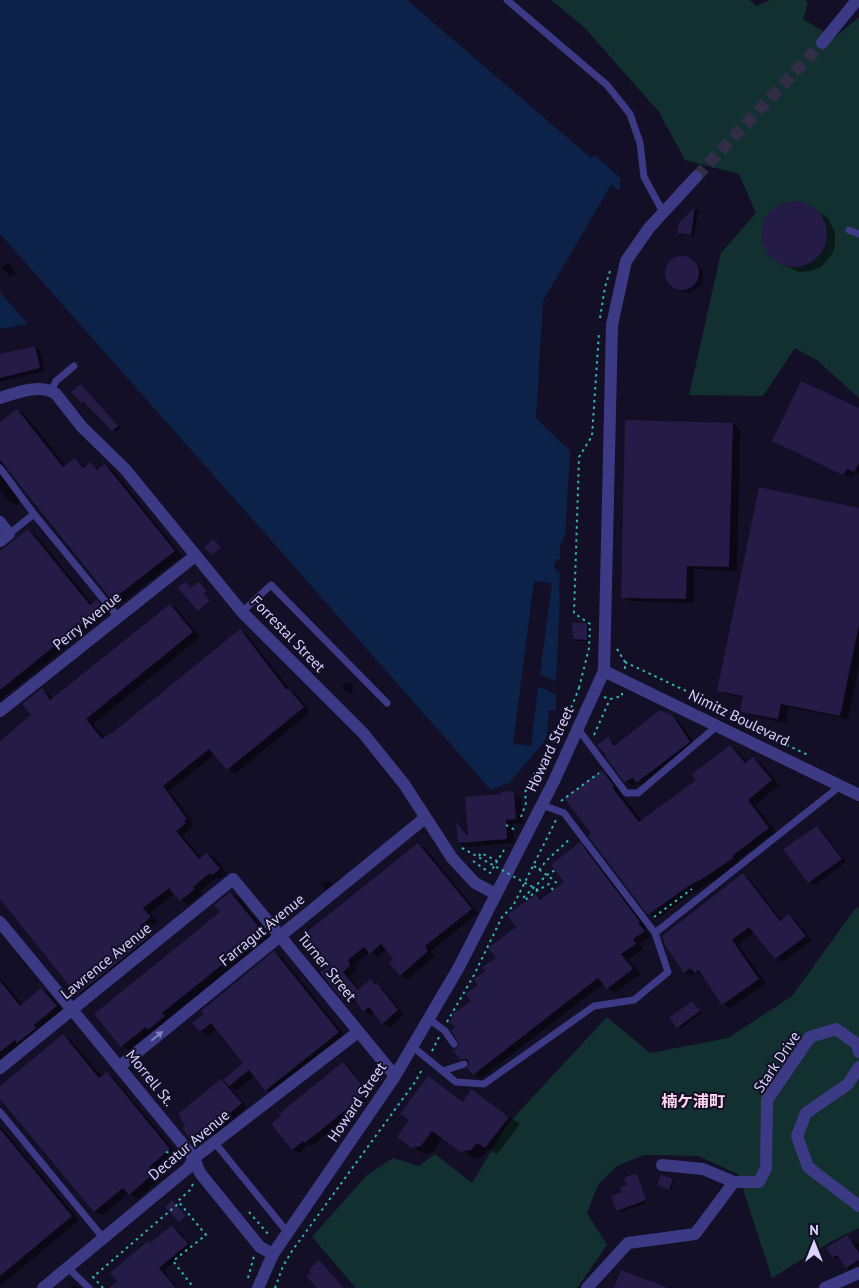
<svg xmlns="http://www.w3.org/2000/svg" width="859" height="1288" font-family="'PT Sans','Noto Sans JP',sans-serif">
	<style>
		.green { fill: #12302f }
		.water { fill: #0c2248 }
		.pier { fill: #130f26 }
		.shadow { fill: #0007 }
		.building { fill: #241b47 }
		.lines { fill: none; stroke-linecap: round; stroke-linejoin: round }
		.street-tunnel { stroke: #312d47; stroke-width: 12; stroke-dasharray: 12 6; stroke-linecap: butt }
		.path { stroke: #2fb8b0; stroke-width: 2; stroke-dasharray: 2.5 4; stroke-linecap: butt }
		.lane { stroke: #3d3a85; stroke-width: 7 }
		.street { stroke: #3d3a85; stroke-width: 12 }
		.path-bridge { stroke: #2fb8b0; stroke-width: 2; stroke-dasharray: 2.5 4; stroke-linecap: butt }
		.oneway { fill: #837fbc }
		.labels { text-anchor: middle; stroke-width: 4; stroke-linejoin: round; paint-order: stroke }
		.street-label { font-size: 15px; fill: #d9d4ff; stroke: #130f26 }
		.neighbourhood-label { font-size: 16px; font-weight: bold; fill: #ffd6f0; stroke: #130f26 }
	</style>
	<rect width="100%" height="100%" fill="#130f26"/>
	<path class="green" d="M551,0h199l6,6 14,-6h35l3,3 -5,16 31,19 25,-21v381l-41,-37 -23,-13 -32,48 -74,-1 32,-142 35,-40 -17,-39 -54,-14 -26,-48 -75,-85z
		M859,907v321l-29,14 -58,36 -34,-104 -40,-18 -54,-1 -27,11 -19,19 -11,28 20,32 -30,43h-221l-44,-51 55,-62 26,-17 26,8 16,-12 37,29 34,-57 101,-109 43,36 78,-15 64,-42 63,-87z"/>
	<path class="water" d="M0,0h407l184,158 4,-3 25,23v13l-9,-6 -68,116 -7,117 34,33 -5,85 -5,9v14l-3,1 -3,4v4l6,5 -1,14 1,6 -4,88 -5,-1 -4,10 9,5v15h-7l-2,25 -3,7 -35,41 -18,7 -16,-15 -475,-541z
		M0,292l28,32 -28,5z"/>
	<path class="pier" d="M0,234l277,313 214,243 -3,1 -15,-15 -473,-538z
		M534,581l18,2 -12,91 11,5 -4,11 -9,-3 -7,59 -18,-2z"/>
	<path class="shadow" d="M793,202l11,1 23,14 8,15v13l-2,8 -12,14 -11,4 -11,1 -20,-9 -12,-10 -5,-15v-9l4,-11 8,-9 10,-6z
		M695,209l3,1 -4,26 -12,-1 -3,-2 1,-9z
		M679,257l11,3 7,3 6,9 -1,12 -8,7 -5,2 -9,-3 -7,-3 -7,-9v-10l3,-5z
		M8,263l8,10 -6,4 -8,-10z
		M35,347l5,3 5,21 -45,11v-27z
		M81,386l39,42 -4,4 -29,-29 -2,1 -3,-2z
		M17,410l8,5 41,51 9,-7 11,8 4,-3 9,6 6,-5 8,5 69,86 -62,48 -8,-5 -105,-131h-3l16,32 -4,5 -8,-5 -8,-11v-65z
		M859,410v64l-4,-2 -3,6 -71,-33z
		M733,424l7,5 -3,142 -43,-2v34l-64,-2 -8,-4z
		M859,509v156l-11,54 -60,-12 -2,16 -37,-8 -8,-4 3,-13 -18,-4 -8,-4z
		M28,530l8,5 57,70 4,-4 8,5 5,6 -110,88v-147z
		M200,584l7,8 -3,3 6,7 -10,8 -10,-21z
		M170,605l7,4 23,28 -107,87 12,14 7,-3 128,-104 7,4 45,57 4,2 14,18 -75,62 -7,-5 -13,-15 -46,37 25,32 -3,3 1,2 -10,7 20,24 6,-5 7,4 12,15 -7,6 -3,-2 -17,14 2,3 -14,11 -7,-5 -6,-7 -25,20 8,9 -11,9 8,11 -69,56 -8,-4 -78,-97v-155l33,-27 9,-25 7,4 4,5z
		M587,624l3,2v15h-13l-3,-2z
		M345,682l9,4 -2,7 -10,-3z
		M672,717l8,5 17,24 -53,40 -5,-3 -6,2 -8,-4 -17,-26v-16l9,6z
		M730,747l8,4 10,12 5,-4 8,4 18,22 -24,20 21,27 -38,28 2,2 -25,18 -20,11 -38,28 -8,-5 -59,-78 3,-2 9,-62 8,4 11,14 -2,1 23,30 56,-41z
		M511,792l10,7 2,24 -10,1 1,19 -47,4 -8,-4 -1,-18 11,9 33,-39z
		M817,827l5,3 24,32 -31,23 -6,-3z
		M418,844l7,4 53,65 -47,38 4,5 -27,23 -8,-4 -5,-16 -8,-10 -9,8 -8,-5 -16,13 3,5 -7,7 10,13 11,-9 13,8 20,26 -14,12 -7,-4 -8,-11 -4,3 -7,-4 -8,-11 -5,3 -7,-4 -14,-32z
		M580,844l7,4 60,78 -2,1 6,9 -11,8 3,5 -15,10 12,15 -25,19 -7,-5 -4,-5 -123,95 -7,-4 -5,-11 -8,-4 -4,-9 4,-6 -4,-16 31,-57 30,-44 18,-32 7,4 23,-17z
		M743,875l7,4 32,42 7,-5 7,4 16,20 -30,22 -7,-4 -20,-26 -17,13 28,38 -36,25 -7,-4 -19,-29 -8,-2 -4,3 -8,-4z
		M328,880l4,5 -6,5 -5,-6z
		M230,893l8,4 32,40 -101,81 2,3 -15,12 -3,-2 -24,19 -7,-4 100,-134z
		M274,953l8,4 64,80 -72,57 -8,-4 -11,-14 -18,14 -8,-5 18,22 -19,16 2,3 -16,12 -6,-4 -11,8 -5,-3 30,-59 2,1 21,-18 -28,-35 -9,8 -8,-5z
		M0,978l23,27 19,-16 7,5 15,17 -64,52z
		M692,1003l10,10 -22,16 -2,-2z
		M64,1036l7,4 31,37 5,-4 7,5 63,76 -21,17 5,7 -23,21 -9,-6 -27,22 -8,-4 -94,-114v-9z
		M343,1063l5,3 24,30 -60,50 -3,-2 -10,9 -6,-4 -21,-25z
		M440,1085l24,17 8,-11 48,33 -23,30 -9,-5 -5,7 -9,2 -31,-21 -11,16 -7,1 -13,-7 -1,-28z
		M0,1126l79,94 -78,65 -1,-1z
		M636,1176l10,27 -25,9 -3,-2 6,-17 13,-17h1z
		M662,1177l12,4 -3,8 -12,-4z
		M172,1226l6,3 15,19 -29,23 14,17h-58l30,-44z
		M847,1236l8,9 4,-3v21l-9,6 -3,-1 -7,-11 -3,2 -3,-2z
		M74,1285l6,3h-10z"/>
	<path class="building" d="M761 234a33 33 0 1 1 66 0a33 33 0 1 1-66 0Z
		M695,207l-4,28 -14,-2 2,-10z
		M665 273a17 17 0 1 1 34 0a17 17 0 1 1-34 0Z
		M35,346l5,22 -40,10v-24z
		M801,381l58,27v55l-5,9 -7,-3 -4,6 -71,-34z
		M81,384l37,42 -6,5 -29,-30 -2,2 -10,-11z
		M17,409l46,58 12,-9 8,10 7,-6 7,8 8,-6 70,87 -63,49 -112,-140v-38z
		M625,420l108,3 -4,144 -42,-1 -1,33 -65,-1z
		M759,487l100,21v117l-19,91 -59,-12 -3,15 -38,-7 3,-16 -26,-5z
		M28,529l62,76 7,-5 6,7 -103,83v-139z
		M213,539l8,9 -10,7 -7,-8z
		M186,582l4,6 9,-6 8,9 -3,3 6,7 -12,10 -21,-24z
		M170,604l23,28 -107,87 16,20 8,-6 1,1 129,-105 47,61 1,-2 16,19 -77,63 -18,-21 -46,37 24,33 -3,2 2,2 -10,8 23,28 8,-6 13,16 -8,6 -2,-2 -17,14 2,2 -15,12 -11,-13 -26,20 8,9 -11,9 9,11 -72,58 -77,-96v-158l31,-26 -9,-11 20,-16 8,12z
		M572,623h15v17l-14,-1z
		M660,710l13,6 17,26 -54,41 -3,-5 -9,4 -19,-26 1,-1 -9,-10 11,-8 6,9z
		M730,745l15,18 8,-6 19,23 -24,20 21,28 -37,28 1,2 -26,18 -20,11 -39,28 -60,-79 3,-3 -27,-35 38,-28 12,16 -2,1 27,35 57,-42 -4,-6z
		M511,791l3,2 2,26 -10,1 1,19 -49,4 -2,-21 12,14 -3,-39 36,-3 1,-2z
		M817,826l25,33 -34,24 -25,-34z
		M580,842l60,80 -2,1 7,8 -12,8 3,5 -15,10 12,15 -26,20 -9,-11 -125,97 -6,-7 2,-3 -1,-5 -3,-1 -5,1 -8,-11h5l2,-5 -8,-14 4,-2 -5,-6 4,-9 17,-12 -6,-7 13,-9 -4,-6 12,-8 -4,-4 14,-9 -8,-10 28,-21 -9,-12 29,-21 4,6 24,-18 -13,-17z
		M418,843l54,66 -47,37 3,5 -28,25 -11,-13 4,-4 -12,-15 -11,10 -6,-7 -16,13 2,6 -7,6 15,18 13,-11 4,6 2,-2 21,27 -16,14 -13,-17 -6,5 -11,-17 4,-4 -13,9 -23,-28 8,-5 -25,-32z
		M743,873l37,48 9,-7 17,22 -31,23 -26,-32 -17,13 27,39 -37,26 -23,-35 -4,3 -5,-5 -6,5 -19,-28 -3,-9z
		M230,892l33,40 -101,81 3,3 -17,14 -2,-3 -25,20 -27,-33 126,-102 -6,-7z
		M274,951l65,81 -74,59 -16,-21 -20,16 -6,-6 20,-17 -32,-40 -11,9 -8,-9 12,-9 -3,-3z
		M0,981l20,25 21,-18 16,18 -23,19 2,3 -19,15 -2,-3 -15,12z
		M692,1001l8,10 -23,17 -8,-10z
		M63,1034l36,44 8,-6 63,77 -21,18 5,6 -25,22 -6,-7 -29,24 -94,-113v-13z
		M343,1062l25,30 -63,51 -2,-2 -11,9 -21,-26 11,-9 -2,-2z
		M428,1076l35,26 8,-13 38,28 -24,31 -8,-5 -6,7 -10,2 -29,-21 -11,15 -9,2 -15,-11 12,-17 -9,-6z
		M221,1079l21,24 -19,16 3,4 -18,13 -5,-5 -12,9 -9,-12 3,-2 -7,-12z
		M0,1129l72,87 -72,60z
		M633,1174h4l9,26 -29,11 -6,-15 11,-4 -2,-4 7,-3 -3,-7z
		M661,1175l12,4 -4,11 -12,-5z
		M172,1200l14,16 -7,6 -14,-15z
		M172,1225l16,19 -29,24 17,20h-67l8,-7 -7,-8 38,-32 2,2z
		M847,1235l12,18v7l-13,8 -9,-13 -4,3 -7,-10z
		M319,1260l25,28h-27l-11,-12 5,-3 -2,-4z
		M621,1270l45,17v1h-52z"/>
	<g class="lines">
		<path class="street-tunnel" d="M696,177l126,-134"/>
		<path class="path" d="M600,318l5,-31 5,-16
			M617,649l8,13v7
			M625,662l139,66 21,16 25,12
			M579,688l10,-40 1,-24 -16,-11 5,-156 13,-21 7,-104
			M604,697l6,2 12,-3v-3
			M594,735l16,-36
			M561,801l38,-28
			M521,817l5,-14 -1,-11 14,-27 8,-5 17,-34 15,-38 4,1
			M506,825l9,5
			M479,856l2,-3 16,8
			M473,861l17,12 14,-23
			M534,866l21,15 3,5
			M539,870l8,-10 24,-22
			M538,890l-13,10 -2,-2 24,-23 8,-5
			M654,917l38,-28
			M447,1022l27,-47 28,-58 11,-11 43,-86
			M432,1051l7,-14
			M166,1152l9,2
			M193,1184l-3,6 -12,11 28,34 -33,26 21,27
			M249,1212l20,23
			M248,1278l6,-22
			M103,1288l-10,-11 86,-74
			M275,1288l8,-22 9,-15 123,-169 8,-14"/>
		<path class="lane" d="M507,0l100,85 23,29 10,29 4,34 19,35
			M849,230l10,4
			M51,391l5,-10 18,-15
			M0,468l34,46 84,103
			M9,534l25,-20
			M242,612l29,-27 116,118
			M578,729l48,64h12l79,-67
			M655,933l185,-147
			M429,1019l16,12 9,13
			M413,1047l43,35 28,2 110,-78 40,-6 34,-28 -13,-39 -91,-120 -22,-8
			M443,1071l21,-7
			M0,1112l104,127
			M215,1143l73,90
			M68,1268l21,20"/>
		<path class="street" d="M822,43l35,-43
			M0,398c16,-5 41,-15 56,-4l26,33 43,42 117,143 121,121 41,51 48,74 23,25 21,11
			M0,522l9,12 -9,7
			M604,671l255,124
			M0,711l195,-155
			M0,922l194,236 6,15 60,74 13,7
			M119,1067l306,-249
			M859,1067l-11,17 -42,29 -9,23 11,31 51,39
			M0,1068l233,-189 162,197
			M662,1165l41,4 31,13
			M43,1288l145,-120 6,-10 164,-126
			M258,1288l15,-34 122,-178 64,-109 95,-186 50,-110 8,-346 14,-64 23,-33 47,-51
			M587,1288l41,-45 67,-9 39,-52h25l7,-14 1,-68 43,-63 26,-8 21,15 2,8
			M825,1288l34,-15"/>
		<path class="path-bridge" d="M462,848l76,42 11,-6 4,6"/>
	</g>
	<defs><path id="oneway-solid" d="M-6-.8H1V-3.2L6.5 0L1 3.2V.8H-6Z" transform="scale(1.25)"/></defs>
	<use class="oneway" href="#oneway-solid" transform="translate(157 1036) rotate(-39)"/>
	<g class="labels">
		<g class="street-label">
			<text transform="translate(87 621) rotate(-39)" y="5">Perry Avenue</text>
			<text transform="translate(288 634) rotate(46)" y="5">Forrestal Street</text>
			<text transform="translate(739 718) rotate(26)" y="5">Nimitz Boulevard</text>
			<text transform="translate(550 749) rotate(-65)" y="5">Howard Street</text>
			<text transform="translate(262 930) rotate(-39)" y="5">Farragut Avenue</text>
			<text transform="translate(106 961) rotate(-39)" y="5">Lawrence Avenue</text>
			<text transform="translate(327 967) rotate(51)" y="5">Turner Street</text>
			<text transform="translate(777 1062) rotate(-56)" y="5">Stark Drive</text>
			<text transform="translate(150 1078) rotate(51)" y="5">Morrell St.</text>
			<text transform="translate(357 1102) rotate(-56)" y="5">Howard Street</text>
			<text transform="translate(189 1145) rotate(-40)" y="5">Decatur Avenue</text>
		</g>
		<g class="neighbourhood-label">
			<text x="693" y="1107">楠ケ浦町</text>
		</g>
	</g>
	<g transform="translate(814 1243)" stroke="#130f26" stroke-width="4" paint-order="stroke">
	<path d="M0-4L9 19L0 12L-9 19Z" fill="#d9d4ff"/>
	<text y="-8" font-size="14" font-weight="bold" text-anchor="middle" fill="#d9d4ff">N</text>
	</g>
</svg>
